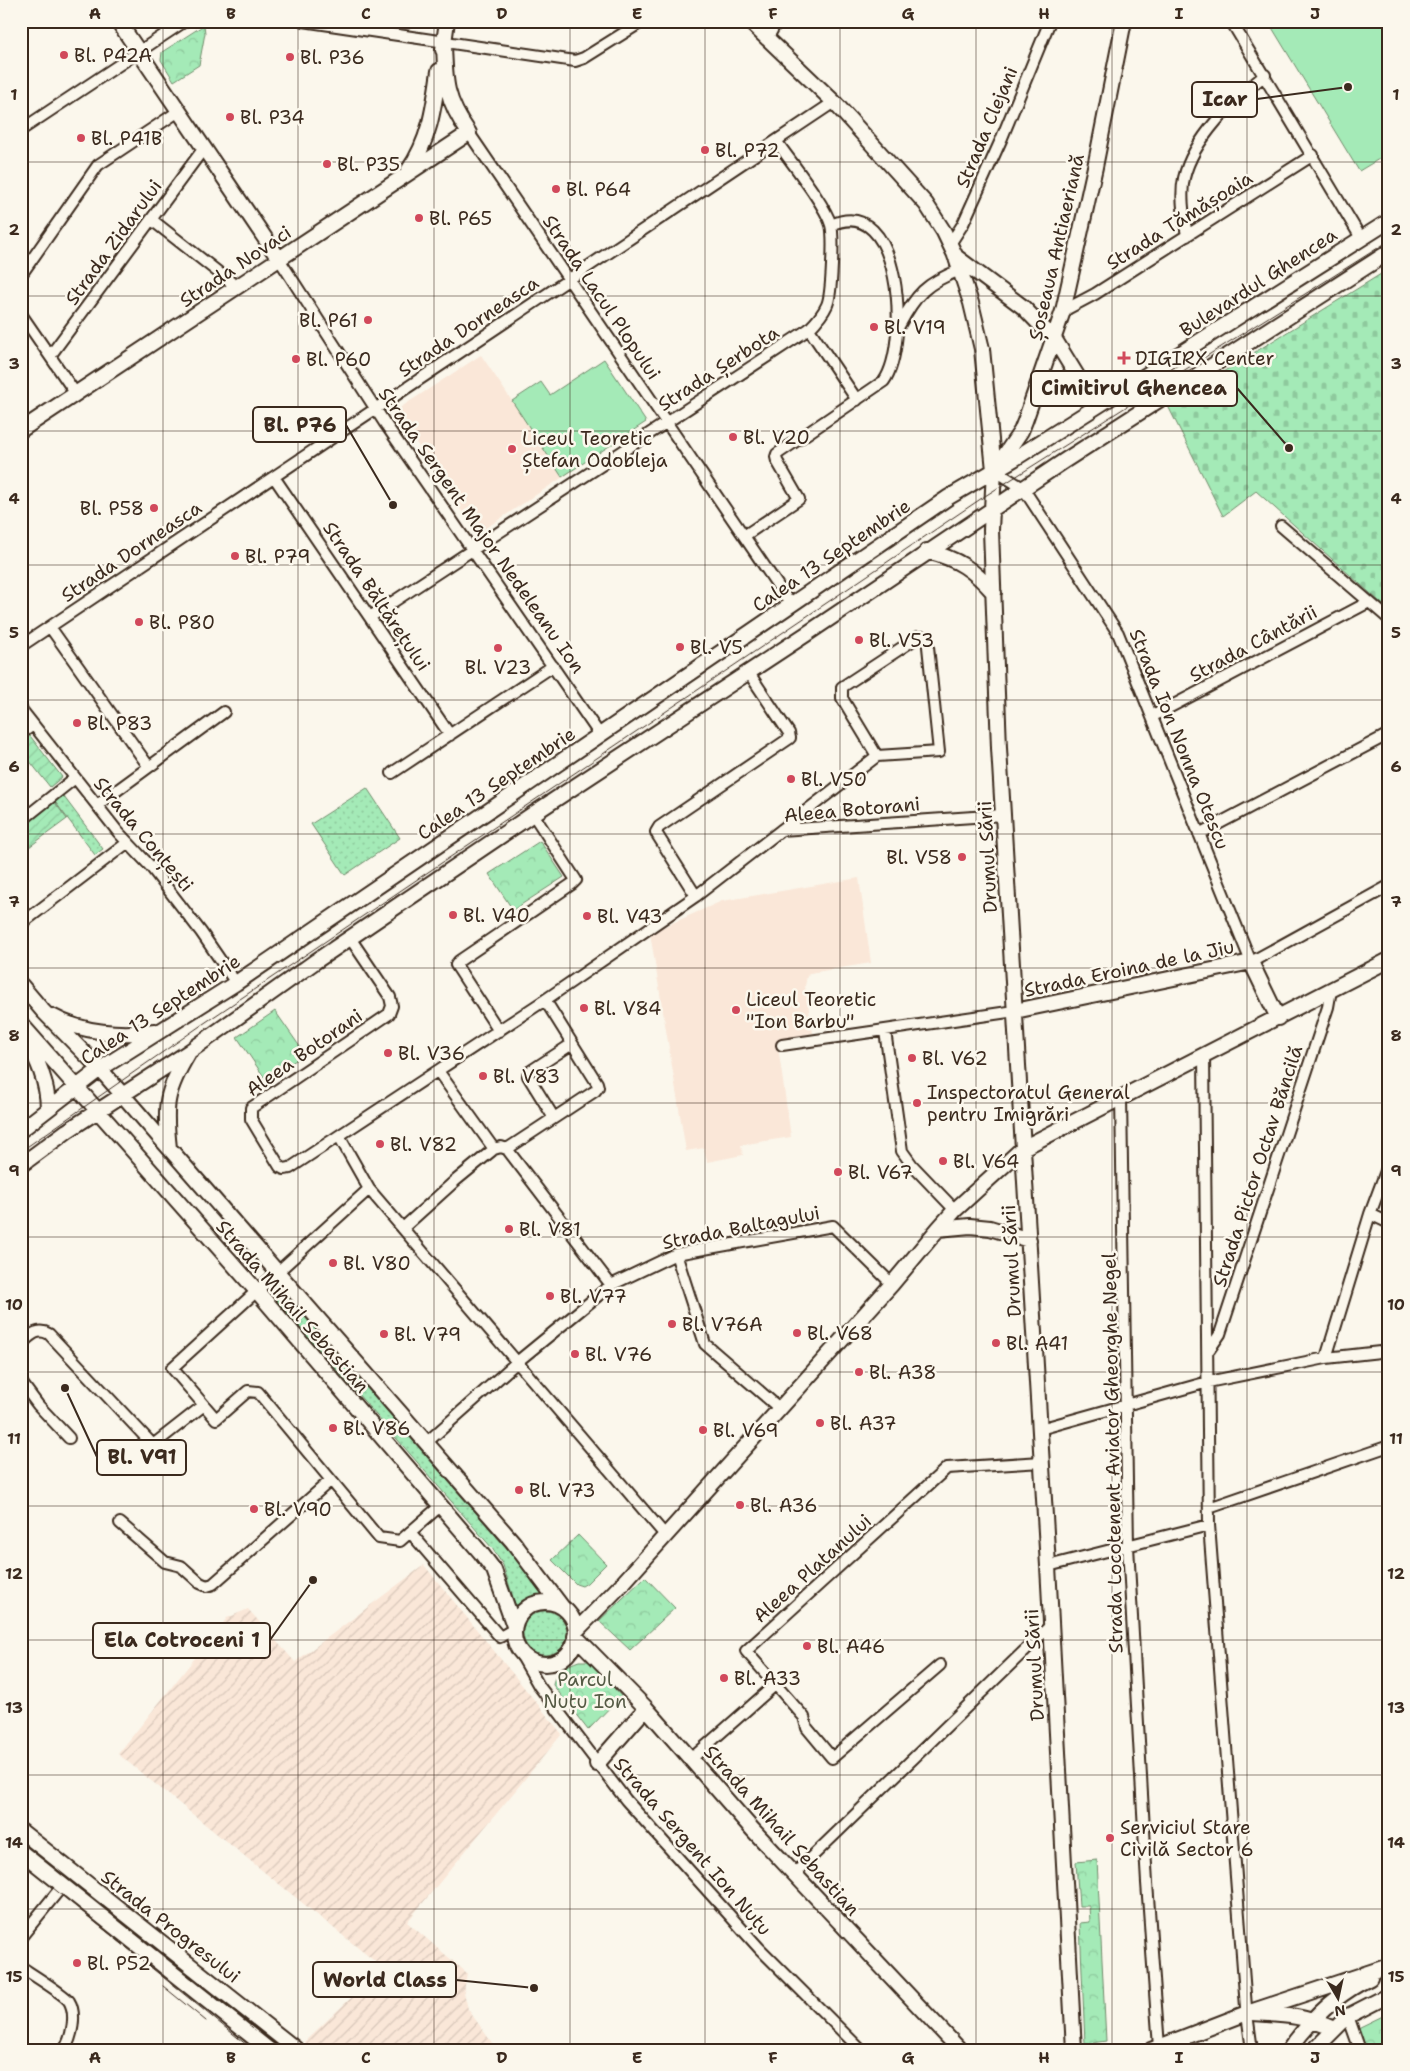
<svg xmlns="http://www.w3.org/2000/svg" width="1410" height="2071" font-family="'Shantell Sans',sans-serif">
	<style>
		.built { fill: #fae7d8 }
		.industrial { fill: url(#industrial-furrows) }
		.grass { fill: url(#grass-dots); stroke: #708a6a }
		.cemetery { fill: url(#cemetery-stones); stroke: #708a6a }
		.park { fill: url(#park-crowns); stroke: #708a6a }
		.garden { fill: url(#garden-furrows); stroke: #708a6a }
		.pitch { fill: #a4eab7; stroke: #708a6a }
		.lines { fill: none; stroke-linecap: round; stroke-linejoin: round }
		.street-casing { stroke: #3b2a1e; stroke-width: 14 }
		.secondary-casing { stroke: #3b2a1e; stroke-width: 18 }
		.street { stroke: #fbf7ec; stroke-width: 10 }
		.secondary { stroke: #fbf7ec; stroke-width: 14 }
		.tram { stroke: #3b2a1e; stroke-width: 1 }
		.grid { fill: none; stroke: #3b2a1e; stroke-width: 1; stroke-opacity: 0.55 }
		.poi-dot { fill: #d1495b; stroke: #fbf7ec; stroke-width: 2 }
		.labels { text-anchor: middle; stroke-width: 5; stroke-linejoin: round; paint-order: stroke }
		.poi-label { font-size: 19px; fill: #3b2a1e; stroke: #fbf7ec; text-anchor: start }
		.street-label { font-size: 19px; fill: #3b2a1e; stroke: #fbf7ec }
		.park-label { font-size: 19px; fill: #555a44; stroke: #fbf7ec }
		.leader { fill: none; stroke: #3b2a1e; stroke-width: 2 }
		.callout-dot { fill: #3b2a1e; stroke: #fbf7ec; stroke-width: 2 }
		.callout { fill: #fbf7ec; stroke: #3b2a1e; stroke-width: 2 }
		.callout-label { font-size: 20px; text-anchor: middle; font-weight: bold; fill: #3b2a1e }
		.neatline { fill: none; stroke: #3b2a1e; stroke-width: 2 }
		.grid-label { font-size: 16px; text-anchor: middle; font-weight: bold; fill: #3b2a1e }
	</style>
	<defs>
		<pattern id="industrial-furrows" width="10" height="10" patternUnits="userSpaceOnUse" patternTransform="scale(1.25)"><rect width="10" height="10" fill="#fae7d8"/><path d="M-1 1l2-2M0 10L10 0M9 11l2-2" fill="none" stroke="#d7c6b9"/></pattern>
		<pattern id="grass-dots" width="8" height="8" patternUnits="userSpaceOnUse" patternTransform="scale(1.25)"><rect width="8" height="8" fill="#a4eab7"/><path d="M2 2h.1M6 6h.1" fill="none" stroke="#8ec99d" stroke-width="1.8" stroke-linecap="round"/></pattern>
		<pattern id="cemetery-stones" width="16" height="16" patternUnits="userSpaceOnUse" patternTransform="scale(1.25)"><rect width="16" height="16" fill="#a4eab7"/><path d="M2 7V4a2 2 0 0 1 4 0v3zM10 15v-3a2 2 0 0 1 4 0v3z" fill="#8ec99d"/></pattern>
		<pattern id="park-crowns" width="20" height="18" patternUnits="userSpaceOnUse" patternTransform="scale(1.25)"><rect width="20" height="18" fill="#a4eab7"/><path d="M2 6a3 3 0 1 1 6 0M12 15a3 3 0 1 1 6 0" fill="none" stroke="#8ec99d"/></pattern>
		<pattern id="garden-furrows" width="10" height="10" patternUnits="userSpaceOnUse" patternTransform="scale(1.25)"><rect width="10" height="10" fill="#a4eab7"/><path d="M-1 1l2-2M0 10L10 0M9 11l2-2" fill="none" stroke="#8ec99d"/></pattern>
	</defs>
	<rect width="100%" height="100%" fill="#fbf7ec"/>
	<filter id="ink" filterUnits="userSpaceOnUse"><feTurbulence type="fractalNoise" baseFrequency=".02" numOctaves="2"/><feDisplacementMap in="SourceGraphic" scale="10" xChannelSelector="R" yChannelSelector="G"/><feConvolveMatrix kernelMatrix="1 2 1 2 8 2 1 2 1" color-interpolation-filters="sRGB"/></filter>
	<g filter="url(#ink)">
		<path class="built" d="M481,355l31,46 29,-19 9,13 54,-36 42,63 -169,112 -82,-123z
			M859,878l12,85 -61,10 -3,3 -2,10 8,47 -36,7 14,97 -50,8 2,10 -36,7 -3,-14 -18,3 -36,-218 72,-32z"/>
		<path class="industrial" d="M424,1565l138,169 -155,188 60,51 -3,19 4,17 29,41h-184l-9,-8 79,-74 -265,-214 109,-136 21,-9 47,53z"/>
		<path class="grass" d="M367,788l33,50 -55,37 -34,-51z
			M61,793l42,56 -8,6 -42,-56z
			M280,1292l4,1 259,297 -1,6 -24,9 -3,-1 -12,-39 -11,-17 -217,-249 1,-5z
			M523 1633a22 22 0 1 1 44 0a22 22 0 1 1-44 0Z"/>
		<path class="cemetery" d="M1389,269v341l-133,-119 -33,25 -55,-110z"/>
		<path class="park" d="M204,25l1,8 -6,32 -25,16 -13,-21 1,-8z
			M540,841l24,36 -51,33 -24,-36z
			M275,1011l30,43 -39,26 -29,-43z
			M578,1535l28,29 -19,19 -5,3 -6,-2 -24,-24z
			M645,1577l30,31 -45,42 -31,-29z
			M579,1661h11l31,35 -33,34 -35,-45c1,-13 14,-20 26,-24z
			M1097,1860l9,181 -21,3 -5,-121 10,-1 -1,-16h-10l-3,-44z
			M1389,2013v33l-11,4h-14l-8,-21z"/>
		<path class="garden" d="M27,732l35,45 -12,10 -29,-37v-13z
			M53,800l14,19 -46,34v-28z"/>
		<path class="pitch" d="M1268,21h121v132l-30,18z
			M604,359l42,63 -84,55 -50,-76 29,-19 9,13z"/>
		<g class="lines">
			<defs>
				<path id="street" d="M303,21l272,40 9,-3 59,-37
					M1231,21l130,217
					M767,39l10,-18
					M21,130l164,-109
					M469,133l322,472
					M152,220l85,67
					M1187,236c-3,-19 -7,-40 -3,-58 9,-39 50,-79 81,-103
					M950,244l13,-20 38,-84 49,-119
					M279,259l105,163 216,313
					M21,275l77,-110 81,-54
					M1063,311l32,-17 218,-139
					M21,314l55,80
					M899,326c17,-32 27,-43 61,-56
					M809,329l48,71
					M50,356l154,-208
					M994,470l29,18 95,145 133,329 138,-76
					M274,477l176,258
					M1281,526l108,93
					M744,536l55,-37 -22,-38 -1,-4 1,-3 107,-73c26,-37 18,-189 -53,-156
					M370,617l439,-288c7,-7 14,-15 18,-24 5,-11 7,-69 4,-80 -6,-21 -41,-64 -54,-83
					M50,627l99,140
					M21,646l813,-544
					M21,709l97,123 33,35 50,65 35,51
					M1153,716l216,-114
					M21,734l12,-9
					M392,773l161,-107
					M97,805l127,-93
					M21,821l54,-43
					M781,830l222,-15
					M1199,834l190,-100
					M696,896l-38,-60 -2,-4 3,-5 131,-89 -1,-5 -40,-60
					M21,924l106,-81
					M350,938l40,59 2,9 -3,8 -138,94v11l29,48 4,2 6,-1 255,-168 151,-104 181,-140 62,-4 -12,-115h-9l-76,50v11l35,58
					M499,1031l-43,-66 3,-4 113,-77 4,-4 -43,-66
					M885,1031l17,120 10,14 43,45
					M782,1045l233,-34
					M1204,1055l5,470 37,482 6,43
					M438,1071l56,78
					M1121,1098l7,448 19,337 12,164
					M554,1118l-26,-42 1,-4 43,-28
					M339,1136l30,53 296,346
					M507,1149l88,-58 3,-4 -1,-4 -52,-83
					M369,1189l-197,179 44,51 32,-28 10,1 121,146 21,3 40,-35
					M1370,1214l19,9
					M403,1228l52,-47 39,-32 7,-2 6,2 104,136
					M676,1254l29,90 74,64
					M21,1344c9,-8 16,-17 28,-10l104,111 51,-40
					M1209,1350l11,-16 108,-327 3,-17
					M1326,1358l44,-144 19,-51
					M21,1382l17,23 31,33
					M1040,1429l168,-47 118,-24 63,-7
					M426,1443l91,-81 94,-77 65,-31 157,-28 59,58
					M1209,1508l180,-62
					M120,1523l45,39 16,4 19,17 7,3 6,-2 118,-104
					M410,1532l90,105 14,-8
					M1048,1566l161,-41
					M519,1651l20,35 87,114 133,148 102,102
					M940,1665l-108,93 -25,-30 -3,-11 -58,-66 201,-183 95,-6
					M691,1759l85,-75
					M794,1874l256,-248
					M21,1937l42,-52
					M21,1967c9,6 43,27 48,34 8,13 3,37 -5,49
					M1348,2016l12,34
					M1183,2038l4,12"/>
				<path id="secondary" d="M118,21l161,238
					M749,21l85,81 92,102 18,28 11,23 16,48 11,46 12,121 -3,60 8,218 49,818 26,484
					M443,50l4,-29
					M408,171c22,-31 26,-64 31,-100
					M955,256l68,51 32,33 27,44c11,10 21,9 36,9
					M21,430l448,-297c-24,-34 -24,-51 -25,-91
					M996,468l25,-37 4,-10 38,-110 32,-144 29,-146
					M927,551c31,8 46,18 67,42
					M21,985l22,26 57,58 413,473 49,65
					M1015,1011l236,-49 27,56
					M52,1016c30,17 70,20 103,15
					M21,1024l235,266 225,263 13,17 20,56
					M24,1034c12,24 24,47 24,75
					M21,1130l79,-61 136,-86 713,-486 65,-38 375,-238
					M169,1148c-5,-43 -3,-57 19,-94
					M21,1165l46,-34 123,-80 126,-90 217,-147 275,-181 256,-172 325,-209
					M938,1229l32,-3 20,2 39,12
					M514 1633a31 31 0 1 1 62 0a31 31 0 1 1-62 0Z
					M576,1631l46,-47 270,-300 46,-55 17,-19 68,-62 366,-188
					M575,1636l71,72 107,122 207,220
					M597,1764l49,-56
					M21,1831l276,219
					M21,1852l248,198
					M1253,2013c32,2 50,2 81,16
					M1151,2050l96,-37 142,-47
					M1289,2050c21,-30 47,-56 81,-72
					M1314,2050l34,-34 41,-21"/>
			</defs>
			<use href="#street" class="street-casing"/>
			<use href="#secondary" class="secondary-casing"/>
			<use href="#street" class="street"/>
			<use href="#secondary" class="secondary"/>
			<path class="tram" d="M21,1151l182,-127 782,-528 404,-255
				M21,1862l232,188
				M163,1986l43,35"/>
		</g>
	</g>
	<path class="grid" d="M163,21v2029M298,21v2029M434,21v2029M570,21v2029M705,21v2029M840,21v2029M976,21v2029M1112,21v2029M1247,21v2029M21,162h1368M21,296h1368M21,431h1368M21,565h1368M21,700h1368M21,834h1368M21,968h1368M21,1103h1368M21,1237h1368M21,1372h1368M21,1506h1368M21,1640h1368M21,1775h1368M21,1909h1368"/>
	<g class="poi-dot">
		<circle cx="64" cy="55" r="5"/>
		<circle cx="290" cy="57" r="5"/>
		<circle cx="230" cy="117" r="5"/>
		<circle cx="81" cy="138" r="5"/>
		<circle cx="705" cy="150" r="5"/>
		<circle cx="327" cy="164" r="5"/>
		<circle cx="556" cy="189" r="5"/>
		<circle cx="419" cy="218" r="5"/>
		<circle cx="368" cy="320" r="5"/>
		<circle cx="874" cy="327" r="5"/>
		<path d="M1121.5 350.5h5v5h5v5h-5v5h-5v-5h-5v-5h5z"/>
		<circle cx="296" cy="359" r="5"/>
		<circle cx="733" cy="437" r="5"/>
		<circle cx="512" cy="449" r="5"/>
		<circle cx="154" cy="508" r="5"/>
		<circle cx="235" cy="556" r="5"/>
		<circle cx="139" cy="622" r="5"/>
		<circle cx="859" cy="640" r="5"/>
		<circle cx="680" cy="647" r="5"/>
		<circle cx="498" cy="648" r="5"/>
		<circle cx="77" cy="723" r="5"/>
		<circle cx="791" cy="779" r="5"/>
		<circle cx="962" cy="857" r="5"/>
		<circle cx="453" cy="915" r="5"/>
		<circle cx="587" cy="916" r="5"/>
		<circle cx="584" cy="1008" r="5"/>
		<circle cx="736" cy="1010" r="5"/>
		<circle cx="388" cy="1053" r="5"/>
		<circle cx="912" cy="1058" r="5"/>
		<circle cx="483" cy="1076" r="5"/>
		<circle cx="917" cy="1103" r="5"/>
		<circle cx="380" cy="1144" r="5"/>
		<circle cx="943" cy="1161" r="5"/>
		<circle cx="838" cy="1172" r="5"/>
		<circle cx="509" cy="1229" r="5"/>
		<circle cx="333" cy="1263" r="5"/>
		<circle cx="550" cy="1296" r="5"/>
		<circle cx="672" cy="1324" r="5"/>
		<circle cx="797" cy="1333" r="5"/>
		<circle cx="384" cy="1334" r="5"/>
		<circle cx="996" cy="1343" r="5"/>
		<circle cx="575" cy="1354" r="5"/>
		<circle cx="859" cy="1372" r="5"/>
		<circle cx="820" cy="1423" r="5"/>
		<circle cx="333" cy="1428" r="5"/>
		<circle cx="703" cy="1430" r="5"/>
		<circle cx="519" cy="1490" r="5"/>
		<circle cx="740" cy="1505" r="5"/>
		<circle cx="254" cy="1509" r="5"/>
		<circle cx="807" cy="1646" r="5"/>
		<circle cx="724" cy="1678" r="5"/>
		<circle cx="1110" cy="1838" r="5"/>
		<circle cx="77" cy="1963" r="5"/>
	</g>
	<g class="labels">
		<g class="poi-label">
			<text x="74" y="62">Bl. P42A</text>
			<text x="300" y="64">Bl. P36</text>
			<text x="240" y="124">Bl. P34</text>
			<text x="91" y="145">Bl. P41B</text>
			<text x="715" y="157">Bl. P72</text>
			<text x="337" y="171">Bl. P35</text>
			<text x="566" y="196">Bl. P64</text>
			<text x="429" y="225">Bl. P65</text>
			<text x="358" y="327" text-anchor="end">Bl. P61</text>
			<text x="884" y="334">Bl. V19</text>
			<text x="1135" y="365">DIGIRX Center</text>
			<text x="306" y="366">Bl. P60</text>
			<text x="743" y="444">Bl. V20</text>
			<text x="522" y="445">Liceul Teoretic<tspan x="522" dy="22">Ștefan Odobleja</tspan></text>
			<text x="144" y="515" text-anchor="end">Bl. P58</text>
			<text x="245" y="563">Bl. P79</text>
			<text x="149" y="629">Bl. P80</text>
			<text x="869" y="647">Bl. V53</text>
			<text x="690" y="654">Bl. V5</text>
			<text x="498" y="674" text-anchor="middle">Bl. V23</text>
			<text x="87" y="730">Bl. P83</text>
			<text x="801" y="786">Bl. V50</text>
			<text x="952" y="864" text-anchor="end">Bl. V58</text>
			<text x="463" y="922">Bl. V40</text>
			<text x="597" y="923">Bl. V43</text>
			<text x="746" y="1006">Liceul Teoretic<tspan x="746" dy="22">"Ion Barbu"</tspan></text>
			<text x="594" y="1015">Bl. V84</text>
			<text x="398" y="1060">Bl. V36</text>
			<text x="922" y="1065">Bl. V62</text>
			<text x="493" y="1083">Bl. V83</text>
			<text x="927" y="1099">Inspectoratul General<tspan x="927" dy="22">pentru Imigrări</tspan></text>
			<text x="390" y="1151">Bl. V82</text>
			<text x="953" y="1168">Bl. V64</text>
			<text x="848" y="1179">Bl. V67</text>
			<text x="519" y="1236">Bl. V81</text>
			<text x="343" y="1270">Bl. V80</text>
			<text x="560" y="1303">Bl. V77</text>
			<text x="682" y="1331">Bl. V76A</text>
			<text x="807" y="1340">Bl. V68</text>
			<text x="394" y="1341">Bl. V79</text>
			<text x="1006" y="1350">Bl. A41</text>
			<text x="585" y="1361">Bl. V76</text>
			<text x="869" y="1379">Bl. A38</text>
			<text x="830" y="1430">Bl. A37</text>
			<text x="343" y="1435">Bl. V86</text>
			<text x="713" y="1437">Bl. V69</text>
			<text x="529" y="1497">Bl. V73</text>
			<text x="750" y="1512">Bl. A36</text>
			<text x="264" y="1516">Bl. V90</text>
			<text x="817" y="1653">Bl. A46</text>
			<text x="734" y="1685">Bl. A33</text>
			<text x="1120" y="1834">Serviciul Stare<tspan x="1120" dy="22">Civilă Sector 6</tspan></text>
			<text x="87" y="1970">Bl. P52</text>
		</g>
		<g class="street-label">
			<text transform="translate(986 127) rotate(-67)" y="7">Strada Clejani</text>
			<text transform="translate(1179 220) rotate(-32)" y="7">Strada Tămășoaia</text>
			<text transform="translate(113 242) rotate(-54)" y="7">Strada Zidarului</text>
			<text transform="translate(1056 247) rotate(-77)" y="7">Șoseaua Antiaeriană</text>
			<text transform="translate(235 266) rotate(-34)" y="7">Strada Novaci</text>
			<text transform="translate(1258 282) rotate(-33)" y="7">Bulevardul Ghencea</text>
			<text transform="translate(602 297) rotate(56)" y="7">Strada Lacul Plopului</text>
			<text transform="translate(468 326) rotate(-34)" y="7">Strada Dorneasca</text>
			<text transform="translate(718 368) rotate(-33)" y="7">Strada Șerbota</text>
			<text transform="translate(482 530) rotate(55)" y="7">Strada Sergent Major Nedeleanu Ion</text>
			<text transform="translate(131 551) rotate(-34)" y="7">Strada Dorneasca</text>
			<text transform="translate(831 555) rotate(-34)" y="7">Calea 13 Septembrie</text>
			<text transform="translate(377 596) rotate(56)" y="7">Strada Băltărețului</text>
			<text transform="translate(1253 643) rotate(-28)" y="7">Strada Cântării</text>
			<text transform="translate(1180 739) rotate(68)" y="7">Strada Ion Nonna Otescu</text>
			<text transform="translate(496 783) rotate(-34)" y="7">Calea 13 Septembrie</text>
			<text transform="translate(852 809) rotate(-5)" y="7">Aleea Botorani</text>
			<text transform="translate(144 834) rotate(50)" y="7">Strada Conțești</text>
			<text transform="translate(987 857) rotate(-93)" y="7">Drumul Sării</text>
			<text transform="translate(1129 968) rotate(-12)" y="7">Strada Eroina de la Jiu</text>
			<text transform="translate(160 1009) rotate(-33)" y="7">Calea 13 Septembrie</text>
			<text transform="translate(304 1052) rotate(-35)" y="7">Aleea Botorani</text>
			<text transform="translate(1257 1166) rotate(-72)" y="7">Strada Pictor Octav Băncilă</text>
			<text transform="translate(741 1227) rotate(-11)" y="7">Strada Baltagului</text>
			<text transform="translate(1011 1261) rotate(-93)" y="7">Drumul Sării</text>
			<text transform="translate(293 1306) rotate(49)" y="7">Strada Mihail Sebastian</text>
			<text transform="translate(1112 1453) rotate(-91)" y="7">Strada Locotenent Aviator Gheorghe Negel</text>
			<text transform="translate(812 1568) rotate(-42)" y="7">Aleea Platanului</text>
			<text transform="translate(1034 1665) rotate(-93)" y="7">Drumul Sării</text>
			<text transform="translate(782 1830) rotate(48)" y="7">Strada Mihail Sebastian</text>
			<text transform="translate(693 1846) rotate(49)" y="7">Strada Sergent Ion Nuțu</text>
			<text transform="translate(171 1926) rotate(38)" y="7">Strada Progresului</text>
		</g>
		<g class="park-label">
			<text x="585" y="1686">Parcul<tspan x="585" dy="22">Nuțu Ion</tspan></text>
		</g>
	</g>
	<path class="leader" d="M1348 87L1257 99M1289 448L1237 388M393 505L346 425M65 1388L97 1457M313 1580L270 1640M534 1988L456 1980"/>
	<g class="callout-dot">
		<circle cx="1348" cy="87" r="5"/>
		<circle cx="1289" cy="448" r="5"/>
		<circle cx="393" cy="505" r="5"/>
		<circle cx="65" cy="1388" r="5"/>
		<circle cx="313" cy="1580" r="5"/>
		<circle cx="534" cy="1988" r="5"/>
	</g>
	<g class="callout">
		<rect x="1192" y="82" width="65" height="35" rx="5"/>
		<rect x="1031" y="371" width="206" height="35" rx="5"/>
		<rect x="253" y="407" width="93" height="35" rx="5"/>
		<rect x="97" y="1440" width="89" height="35" rx="5"/>
		<rect x="93" y="1623" width="177" height="35" rx="5"/>
		<rect x="313" y="1962" width="143" height="35" rx="5"/>
	</g>
	<g class="callout-label">
		<text x="1225" y="106">Icar</text>
		<text x="1134" y="395">Cimitirul Ghencea</text>
		<text x="300" y="432">Bl. P76</text>
		<text x="142" y="1464">Bl. V91</text>
		<text x="182" y="1647">Ela Cotroceni 1</text>
		<text x="385" y="1987">World Class</text>
	</g>
	<rect width="1410" height="2071" fill="none" stroke="#fbf7ec" stroke-width="55"/>
	<g transform="translate(1338 1998) rotate(171)" stroke="#fbf7ec" stroke-width="4" paint-order="stroke">
	<path d="M0-4L9 19L0 12L-9 19Z" fill="#3b2a1e"/>
	<text y="-8" font-size="14" font-weight="bold" text-anchor="middle" fill="#3b2a1e">N</text>
	</g>
	<rect x="28" y="28" width="1354" height="2016" class="neatline"/>
	<g class="grid-label">
		<text x="95" y="19">A</text>
		<text x="231" y="19">B</text>
		<text x="366" y="19">C</text>
		<text x="502" y="19">D</text>
		<text x="637" y="19">E</text>
		<text x="773" y="19">F</text>
		<text x="908" y="19">G</text>
		<text x="1044" y="19">H</text>
		<text x="1179" y="19">I</text>
		<text x="1315" y="19">J</text>
		<text x="14" y="100">1</text>
		<text x="1396" y="100">1</text>
		<text x="14" y="235">2</text>
		<text x="1396" y="235">2</text>
		<text x="14" y="369">3</text>
		<text x="1396" y="369">3</text>
		<text x="14" y="504">4</text>
		<text x="1396" y="504">4</text>
		<text x="14" y="638">5</text>
		<text x="1396" y="638">5</text>
		<text x="14" y="772">6</text>
		<text x="1396" y="772">6</text>
		<text x="14" y="907">7</text>
		<text x="1396" y="907">7</text>
		<text x="14" y="1041">8</text>
		<text x="1396" y="1041">8</text>
		<text x="14" y="1176">9</text>
		<text x="1396" y="1176">9</text>
		<text x="14" y="1310">10</text>
		<text x="1396" y="1310">10</text>
		<text x="14" y="1444">11</text>
		<text x="1396" y="1444">11</text>
		<text x="14" y="1579">12</text>
		<text x="1396" y="1579">12</text>
		<text x="14" y="1713">13</text>
		<text x="1396" y="1713">13</text>
		<text x="14" y="1848">14</text>
		<text x="1396" y="1848">14</text>
		<text x="14" y="1982">15</text>
		<text x="1396" y="1982">15</text>
		<text x="95" y="2063">A</text>
		<text x="231" y="2063">B</text>
		<text x="366" y="2063">C</text>
		<text x="502" y="2063">D</text>
		<text x="637" y="2063">E</text>
		<text x="773" y="2063">F</text>
		<text x="908" y="2063">G</text>
		<text x="1044" y="2063">H</text>
		<text x="1179" y="2063">I</text>
		<text x="1315" y="2063">J</text>
	</g>
</svg>
